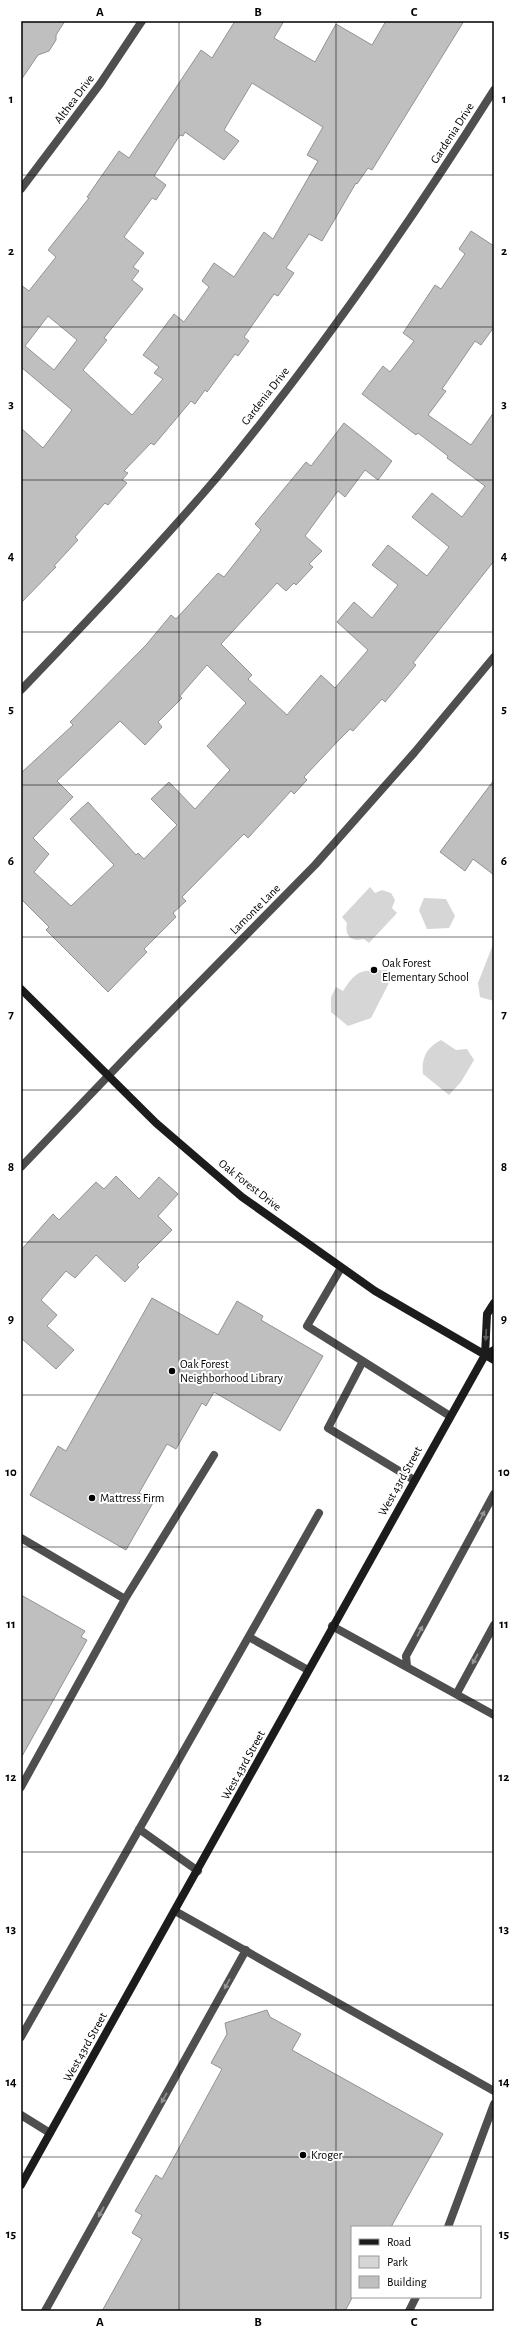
<svg xmlns="http://www.w3.org/2000/svg" width="515" height="2332" font-family="'Alegreya Sans',sans-serif">
	<style>
		.green { fill: #d6d6d6 }
		.building { fill: #bfbfbf; stroke: #939393; fill-rule: evenodd }
		.lines { fill: none; stroke-linecap: round; stroke-linejoin: round }
		.lane { stroke: #4f4f4f; stroke-width: 8 }
		.street { stroke: #4f4f4f; stroke-width: 8 }
		.secondary { stroke: #1c1c1c; stroke-width: 8 }
		.oneway { fill: #606060 }
		.oneway2 { fill: #959595 }
		.grid { fill: none; stroke: #000; stroke-width: 1; stroke-opacity: 0.55 }
		.poi-dot { fill: #000; stroke: #fff; stroke-width: 1.5 }
		.labels { text-anchor: middle; stroke-width: 4; stroke-linejoin: round; paint-order: stroke }
		.street-label { font-size: 12px; fill: #000; stroke: #fff }
		.poi-label { font-size: 12px; fill: #000; stroke: #fff; text-anchor: start }
		.neatline { fill: none; stroke: #000; stroke-width: 1.5 }
		.grid-label { font-size: 13px; text-anchor: middle; font-weight: bold; fill: #000 }
	</style>
	<rect width="100%" height="100%" fill="#fff"/>
	<path class="green" d="M370,887l5,6 7,-3 9,3 4,7 -3,8 5,5 -28,30 -5,-4c-12,3 -20,-3 -17,-16l-5,-6z
		M424,898l22,1 9,17 -6,12 -22,1 -8,-19z
		M494,942v59l-14,-4 -2,-14z
		M387,970l4,9 -20,39 -23,8 -17,-14v-15l5,-10 7,4c15,-23 18,-20 44,-21z
		M441,1040l15,10 11,-1 7,11 -13,22 -12,13 -26,-21c-2,-16 4,-27 18,-34z"/>
	<path class="building" d="M21,21h44l-9,14v5l-7,11 -11,4 -17,25z
		M235,21h49l-10,17 41,24 21,-38 36,21 14,-24h78l-92,149 -4,-2 -11,16 -1,-1 -34,58 -13,-7 -23,34 8,5 -16,23 -4,-2 -30,43 5,4 -11,15 -3,-2 -28,38 -2,-2 -10,14 -4,-3 -37,44 -3,-2 -27,28 4,2 -6,7 5,3 -19,22 -3,-2 -30,34 3,3 -24,26 2,1 -35,36v-175l22,20 29,-38 -51,-43v-82l8,6 27,-34 -8,-7 41,-52 -2,-1 32,-46 10,7 72,-108 11,8zM252,83l71,44 -16,28 11,6 -45,78 -9,-7 -30,45 -20,-14 -12,18 7,6 -25,35 -10,-8 -31,41 16,12 -5,6 9,6 -31,36 -49,-45 24,-30 -3,-2 39,-49 -11,-9 7,-9 -6,-4 11,-14 -20,-16 28,-39 4,2 10,-15 -12,-9 26,-41 3,1 2,-4 39,28 15,-19 -15,-11zM48,316l29,24 -23,30 -29,-24z
		M471,231l23,15v81l-13,18 -6,-4 -33,48 4,2 -18,24 43,30 23,-33v149l-81,102 3,2 -31,37 -3,-3 -29,32 -3,-2 -11,11 -35,37 3,3 -13,14 -3,-3 -43,47 -4,-4 -62,63 4,4 -13,12 3,4 -32,32 3,3 -39,40 -62,-62 3,-3 -28,-28v-126l52,-48 -3,-3 76,-77 25,-30 5,4 42,-46 6,4 37,-47 -6,-6 51,-62 5,4 33,-43 48,38 -14,19 -13,-10 -20,27 -7,-6 -33,45 17,15 -13,13 4,3 -17,18 -2,-2 -8,8 -9,-8 -56,61 31,31 -4,4 39,36 34,-40 14,13 33,-38 -31,-28 17,-20 18,16 26,-33 -26,-20 16,-20 39,31 22,-29 -37,-30 20,-24 30,24 23,-31 -38,-28 1,-2 -30,-23 -2,2 -54,-41 21,-28 7,6 24,-31 -11,-8 32,-48 6,4 24,-35 -6,-5zM207,665l39,38 -39,43 23,24 -35,39 -26,-27 -18,17 26,26 -33,34 -6,-6 -2,2 -48,-53 -18,17 44,46 -43,41 -37,-34 15,-18 -16,-16 40,-41 -16,-16 63,-60 25,24 17,-18 -4,-5 24,-24 -2,-2z
		M494,780v95l-21,-16 -8,12 -25,-19z
		M116,1176l23,23 20,-22 19,17 -20,22 14,14 -35,35 2,2 -14,15 -29,-27 -21,23 -9,-7 -25,29 16,15 -10,11 27,24 -18,19 -35,-31v-88l32,-36 6,6 37,-38 8,7z
		M152,1298l66,37 19,-34 26,15 -2,4 62,36 -43,75 -66,-39 -8,14 -4,-3 -26,46 -9,-5 -28,49 15,8 -28,49 -96,-55 28,-49 8,5z
		M21,1595l64,36 -4,6 6,3 -66,118z
		M267,2010l3,7 31,17 -9,16 151,84 -52,93h-39v71l-7,13h-243l40,-72 -10,-6 10,-18 -7,-4 21,-36 6,4 60,-110 -11,-6 16,-29 -2,-11z"/>
	<g class="lines">
		<path class="lane" d="M341,1268l-34,58 143,90
			M363,1361l-35,67 86,52
			M21,1538l104,61
			M332,1626l162,89
			M249,1637l59,33
			M407,1666l-1,-10 88,-162
			M457,1693l37,-68
			M21,1787l104,-188 89,-144
			M139,1829l59,42
			M175,1911l319,180
			M21,2037l298,-524
			M21,2115l29,18
			M448,2227l46,-123
			M45,2311l201,-361
			M409,2311l7,-14"/>
		<path class="street" d="M21,189l79,-105 42,-63
			M21,690c67,-70 135,-141 198,-215 101,-122 191,-252 275,-385
			M21,1167l112,-117 182,-185 99,-112 80,-96"/>
		<path class="secondary" d="M21,989l135,134 86,74 133,94 119,69
			M485,1355l9,-5
			M21,2185l464,-830 2,-41 7,-11"/>
	</g>
	<defs><path id="oneway-solid" d="M-6-.8H1V-3.2L6.5 0L1 3.2V.8H-6Z"/></defs>
	<use class="oneway" href="#oneway-solid" transform="translate(486 1335) rotate(93)"/>
	<g class="oneway2">
		<use href="#oneway-solid" transform="translate(482 1516) rotate(-62)"/>
		<use href="#oneway-solid" transform="translate(420 1631) rotate(-62)"/>
		<use href="#oneway-solid" transform="translate(475 1659) rotate(119)"/>
		<use href="#oneway-solid" transform="translate(227 1984) rotate(119)"/>
		<use href="#oneway-solid" transform="translate(164 2098) rotate(119)"/>
		<use href="#oneway-solid" transform="translate(101 2212) rotate(119)"/>
	</g>
	<path class="grid" d="M179,21v2290M336,21v2290M21,175h473M21,327h473M21,480h473M21,632h473M21,785h473M21,937h473M21,1090h473M21,1242h473M21,1395h473M21,1547h473M21,1700h473M21,1852h473M21,2005h473M21,2157h473"/>
	<g class="poi-dot">
		<circle cx="374" cy="970" r="4"/>
		<circle cx="172" cy="1371" r="4"/>
		<circle cx="92" cy="1498" r="4"/>
		<circle cx="303" cy="2155" r="4"/>
	</g>
	<g class="labels">
		<g class="street-label">
			<text transform="translate(74 99) rotate(-53)" y="4">Althea Drive</text>
			<text transform="translate(452 133) rotate(-57)" y="4">Gardenia Drive</text>
			<text transform="translate(265 396) rotate(-52)" y="4">Gardenia Drive</text>
			<text transform="translate(255 909) rotate(-45)" y="4">Lamonte Lane</text>
			<text transform="translate(250 1185) rotate(38)" y="4">Oak Forest Drive</text>
			<text transform="translate(400 1481) rotate(-61)" y="4">West 43rd Street</text>
			<text transform="translate(243 1765) rotate(-61)" y="4">West 43rd Street</text>
			<text transform="translate(85 2047) rotate(-61)" y="4">West 43rd Street</text>
		</g>
		<g class="poi-label">
			<text x="382" y="967">Oak Forest<tspan x="382" dy="14">Elementary School</tspan></text>
			<text x="180" y="1368">Oak Forest<tspan x="180" dy="14">Neighborhood Library</tspan></text>
			<text x="100" y="1502">Mattress Firm</text>
			<text x="311" y="2159">Kroger</text>
		</g>
	</g>
	<rect width="515" height="2332" fill="none" stroke="#ffffff" stroke-width="44"/>
	<rect x="351" y="2226" width="130" height="72" fill="#ffffff" stroke="#999999"/>
	<rect x="359" y="2239" width="20" height="6" fill="#1c1c1c" stroke="#999999"/>
	<text x="387" y="2246" font-size="12" fill="#000000">Road</text>
	<rect x="359" y="2256" width="20" height="12" fill="#d6d6d6" stroke="#999999"/>
	<text x="387" y="2266" font-size="12" fill="#000000">Park</text>
	<rect x="359" y="2276" width="20" height="12" fill="#bfbfbf" stroke="#999999"/>
	<text x="387" y="2286" font-size="12" fill="#000000">Building</text>
	<rect x="22" y="22" width="471" height="2288" class="neatline"/>
	<g class="grid-label">
		<text x="100" y="16">A</text>
		<text x="258" y="16">B</text>
		<text x="414" y="16">C</text>
		<text x="11" y="103">1</text>
		<text x="504" y="103">1</text>
		<text x="11" y="255">2</text>
		<text x="504" y="255">2</text>
		<text x="11" y="408">3</text>
		<text x="504" y="408">3</text>
		<text x="11" y="560">4</text>
		<text x="504" y="560">4</text>
		<text x="11" y="713">5</text>
		<text x="504" y="713">5</text>
		<text x="11" y="865">6</text>
		<text x="504" y="865">6</text>
		<text x="11" y="1018">7</text>
		<text x="504" y="1018">7</text>
		<text x="11" y="1171">8</text>
		<text x="504" y="1171">8</text>
		<text x="11" y="1323">9</text>
		<text x="504" y="1323">9</text>
		<text x="11" y="1476">10</text>
		<text x="504" y="1476">10</text>
		<text x="11" y="1628">11</text>
		<text x="504" y="1628">11</text>
		<text x="11" y="1781">12</text>
		<text x="504" y="1781">12</text>
		<text x="11" y="1933">13</text>
		<text x="504" y="1933">13</text>
		<text x="11" y="2086">14</text>
		<text x="504" y="2086">14</text>
		<text x="11" y="2238">15</text>
		<text x="504" y="2238">15</text>
		<text x="100" y="2326">A</text>
		<text x="258" y="2326">B</text>
		<text x="414" y="2326">C</text>
	</g>
</svg>
